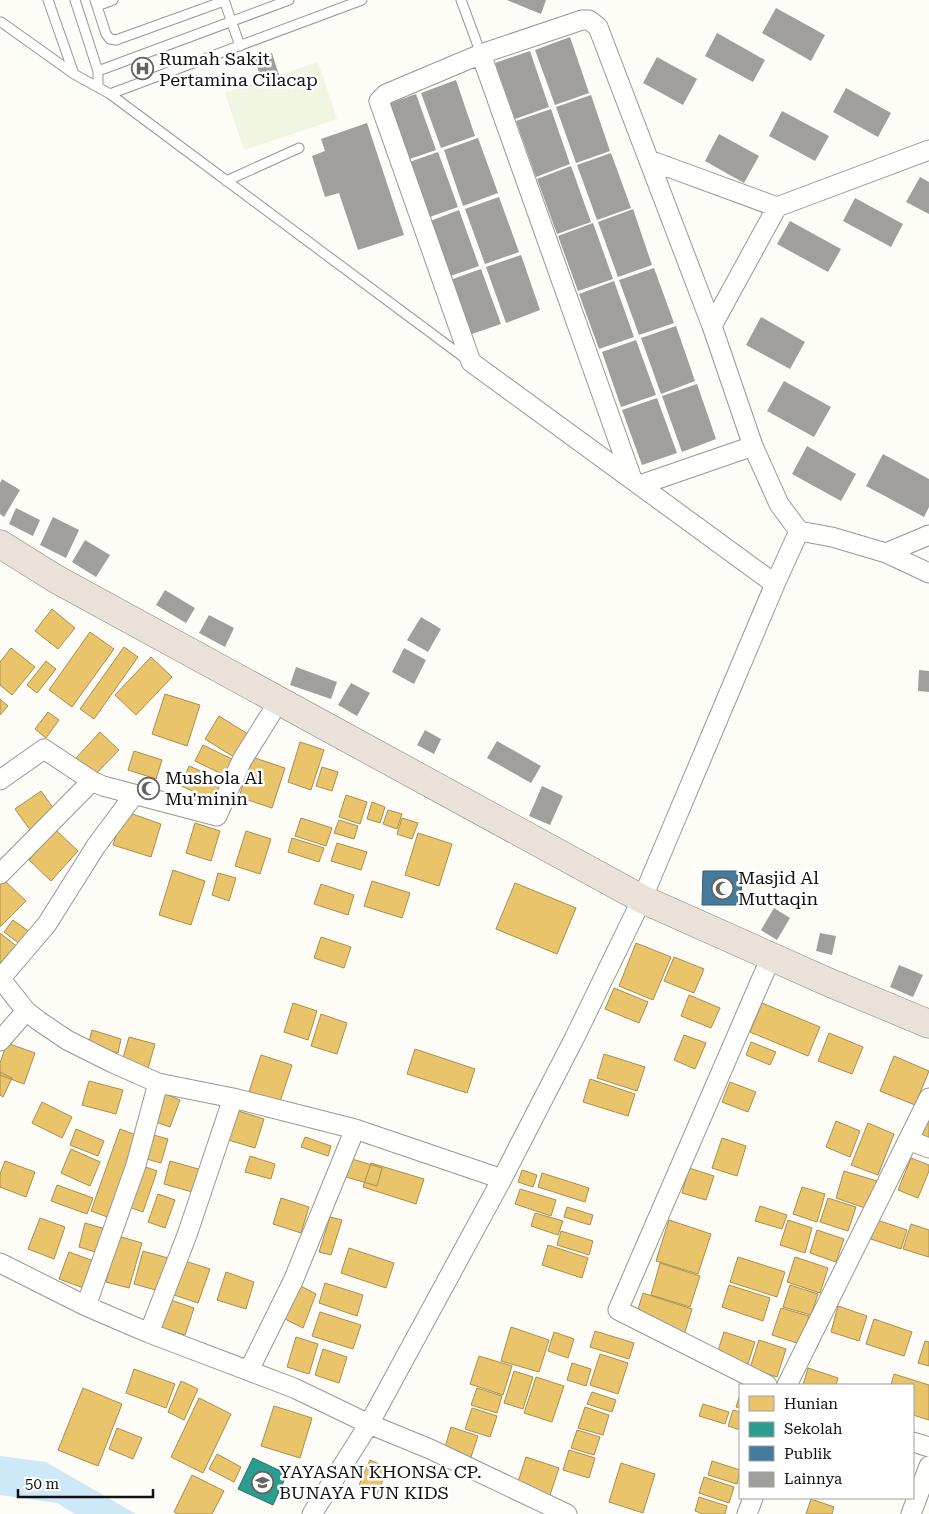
<svg xmlns="http://www.w3.org/2000/svg" width="929" height="1514" font-family="'Roboto Serif',serif">
	<style>
		.pitch { fill: #f0f6e1 }
		.water { fill: #cde8f7 }
		.homes { fill: #e9c46a; stroke: #a88e4f }
		.schools { fill: #2a9d8f; stroke: #227369 }
		.public { fill: #457b9d; stroke: #355b73 }
		.building { fill: #a19f9c }
		.lines { fill: none; stroke-linecap: round; stroke-linejoin: round }
		.lane-casing { stroke: #979795; stroke-width: 11 }
		.street-casing { stroke: #979795; stroke-width: 21 }
		.highway-casing { stroke: #858482; stroke-width: 29 }
		.lane { stroke: #fffffe; stroke-width: 9 }
		.street { stroke: #fffffe; stroke-width: 19 }
		.highway { stroke: #eae1d8; stroke-width: 28 }
		.labels { text-anchor: middle; stroke-width: 5; stroke-linejoin: round; paint-order: stroke }
		.poi-label { font-size: 18px; fill: #111; stroke: #fff; text-anchor: start }
	</style>
	<rect width="100%" height="100%" fill="#fdfcf7"/>
	<path class="pitch" d="M318,62l19,57 -93,31 -19,-57z"/>
	<path class="water" d="M0,1456l46,6 90,52h-61l-18,-11 -57,-8z"/>
	<path class="homes" d="M52,609l23,19 -17,21 -23,-18z
		M90,632l24,17 -42,58 -23,-17z
		M124,647l14,10 -44,62 -14,-10z
		M11,648l24,19 -23,28 -12,-10v-23z
		M151,657l21,20 -36,38 -21,-20z
		M46,661l10,8 -19,24 -10,-8z
		M165,694l35,11 -13,41 -35,-12z
		M0,699l8,7 -8,9z
		M48,712l11,8 -13,18 -11,-9z
		M219,716l32,20 -14,23 -32,-20z
		M100,732l19,18 -25,26 -18,-18z
		M300,742l24,8 -13,40 -23,-8z
		M203,745l33,16 -8,16 -33,-16z
		M134,751l28,9 -6,19 -28,-9z
		M252,757l33,11 -13,40 -33,-11z
		M189,766l35,15 -9,20 -34,-15z
		M322,767l16,5 -6,19 -16,-5z
		M41,791l15,21 -26,18 -15,-21z
		M346,795l21,7 -7,22 -21,-7z
		M372,802l13,5 -5,16 -13,-4z
		M388,810l14,4 -5,15 -14,-5z
		M124,811l37,13 -10,33 -38,-12z
		M301,818l31,10 -6,18 -31,-10z
		M402,818l16,5 -6,16 -15,-5z
		M339,820l19,6 -4,13 -20,-6z
		M195,823l25,8 -9,30 -25,-8z
		M56,830l22,21 -27,30 -22,-21z
		M246,831l25,8 -11,35 -25,-8z
		M418,833l34,11 -13,42 -34,-11z
		M292,838l32,10 -5,14 -31,-10z
		M337,843l30,9 -6,18 -30,-9z
		M173,870l32,11 -14,44 -32,-10z
		M218,873l18,5 -7,23 -17,-6z
		M4,880l22,21 -26,26v-43z
		M372,881l38,12 -8,25 -38,-12z
		M515,883l61,25 -19,46 -61,-25z
		M321,884l33,11 -6,20 -34,-11z
		M13,920l18,13 -10,12 -17,-13z
		M0,933l19,15 -14,18 -5,-4z
		M321,937l30,10 -7,21 -30,-10z
		M636,943l35,14 -18,43 -34,-14z
		M674,957l30,12 -10,24 -30,-12z
		M614,988l34,14 -9,21 -34,-14z
		M689,995l31,13 -9,20 -30,-12z
		M293,1003l24,8 -9,29 -24,-8z
		M762,1003l58,24 -12,29 -58,-24z
		M321,1014l26,9 -10,31 -26,-8z
		M92,1030l29,9 -3,14 -30,-8z
		M829,1033l34,14 -11,27 -34,-13z
		M684,1035l22,8 -11,26 -21,-9z
		M129,1037l26,7 -8,28 -26,-7z
		M751,1042l25,10 -6,13 -24,-10z
		M7,1043l28,10 -11,31 -24,-9v-12z
		M415,1049l60,20 -8,24 -60,-19z
		M604,1054l41,13 -8,24 -40,-13z
		M261,1055l31,10 -13,40 -31,-10z
		M894,1056l35,15 -14,34 -35,-14z
		M0,1072l12,6 -9,19 -3,-2z
		M590,1079l45,15 -7,22 -45,-14z
		M89,1081l34,9 -7,24 -34,-9z
		M730,1082l26,10 -8,20 -26,-10z
		M163,1093l17,7 -10,27 -17,-6z
		M42,1102l30,15 -10,21 -30,-15z
		M929,1107v34l-12,-5z
		M235,1110l29,9 -9,29 -30,-9z
		M836,1121l24,10 -10,26 -24,-10z
		M868,1123l26,11 -16,41 -27,-10z
		M76,1129l28,12 -6,15 -28,-11z
		M120,1129l19,7 -29,82 -19,-7z
		M150,1134l18,5 -7,24 -18,-5z
		M305,1137l26,9 -3,10 -27,-9z
		M722,1138l24,8 -9,30 -25,-8z
		M71,1149l29,13 -10,24 -29,-13z
		M250,1156l25,8 -4,15 -26,-7z
		M911,1158l18,7v6l-11,27 -20,-8z
		M352,1159l30,9 -5,18 -31,-9z
		M5,1161l30,11 -9,25 -26,-10v-13z
		M170,1161l32,9 -6,23 -32,-9z
		M371,1163l53,16 -8,25 -53,-17z
		M140,1165l17,6 -14,41 -17,-6z
		M689,1168l25,8 -8,24 -24,-7z
		M522,1170l15,5 -4,12 -15,-5z
		M844,1171l33,10 -9,28 -32,-11z
		M542,1173l47,15 -4,14 -47,-15z
		M57,1185l36,13 -6,16 -36,-13z
		M802,1187l23,7 -8,28 -24,-8z
		M520,1189l36,11 -5,16 -36,-12z
		M158,1194l17,6 -10,28 -17,-6z
		M281,1198l28,9 -8,26 -28,-9z
		M828,1198l28,9 -8,24 -28,-9z
		M760,1206l27,9 -5,14 -27,-8z
		M567,1207l26,8 -3,10 -26,-8z
		M535,1213l28,8 -5,14 -27,-9z
		M330,1217l12,3 -11,35 -12,-3z
		M40,1218l25,9 -11,32 -26,-10z
		M669,1220l42,14 -13,40 -42,-13z
		M788,1220l24,8 -7,25 -25,-8z
		M877,1220l30,10 -6,19 -30,-10z
		M85,1223l24,7 -7,24 -23,-7z
		M911,1224l18,6v27l-26,-8z
		M817,1230l27,9 -8,23 -26,-9z
		M561,1231l32,10 -4,14 -32,-10z
		M118,1236l24,7 -13,45 -23,-6z
		M548,1245l40,13 -6,20 -40,-13z
		M349,1248l45,15 -8,25 -45,-15z
		M143,1251l25,7 -9,33 -25,-7z
		M69,1252l30,11 -10,27 -30,-11z
		M738,1257l47,15 -8,25 -47,-15z
		M795,1257l33,11 -8,25 -33,-11z
		M185,1261l25,8 -12,34 -24,-8z
		M660,1263l40,13 -10,31 -39,-12z
		M226,1272l28,10 -8,27 -29,-9z
		M325,1283l38,12 -6,21 -38,-13z
		M297,1284l19,10 -13,34 -18,-9z
		M729,1285l41,13 -7,23 -41,-14z
		M790,1285l28,9 -7,21 -28,-8z
		M643,1293l49,16 -8,26 -49,-16z
		M171,1300l23,8 -9,27 -24,-8z
		M838,1306l29,10 -8,25 -28,-9z
		M781,1308l28,8 -9,28 -28,-9z
		M320,1312l41,13 -8,24 -41,-13z
		M874,1319l38,13 -8,24 -38,-12z
		M511,1327l38,13 -10,32 -38,-11z
		M595,1331l39,12 -5,16 -39,-12z
		M554,1332l20,7 -6,19 -20,-7z
		M724,1332l31,10 -8,25 -31,-10z
		M296,1337l22,7 -9,30 -22,-7z
		M759,1340l27,9 -9,28 -27,-9z
		M925,1341l4,1v24l-11,-3z
		M323,1349l24,8 -8,26 -24,-8z
		M600,1354l28,9 -10,31 -28,-9z
		M479,1356l33,10 -9,29 -33,-11z
		M572,1363l19,6 -5,17 -19,-6z
		M808,1368l30,10 -2,7h-33z
		M134,1369l41,15 -9,24 -40,-15z
		M514,1371l19,6 -10,32 -19,-6z
		M894,1374l35,11v35l-16,-5v-30h-22z
		M536,1377l28,9 -12,36 -28,-9z
		M181,1381l17,8 -14,31 -16,-8z
		M83,1388l39,16 -24,62 -40,-16z
		M477,1388l25,8 -5,17 -26,-8z
		M592,1392l24,8 -4,12 -25,-8z
		M740,1394v14l-4,-1z
		M199,1398l32,16 -28,59 -32,-16z
		M703,1404l26,8 -4,12 -26,-8z
		M274,1406l38,12 -12,40 -39,-12z
		M585,1407l24,8 -6,20 -25,-7z
		M472,1408l25,8 -7,21 -25,-8z
		M733,1410l7,2v18l-12,-4z
		M451,1427l27,9 -9,27 -26,-9z
		M117,1428l25,10 -9,21 -24,-10z
		M577,1430l23,7 -6,18 -23,-7z
		M569,1450l26,8 -6,20 -26,-8z
		M217,1454l24,13 -7,15 -25,-13z
		M526,1457l33,11 -10,30 -33,-10z
		M370,1460l18,8 -11,26 -18,-9z
		M712,1461l28,9 -3,14 -29,-9z
		M621,1463l34,11 -12,39 -34,-11z
		M192,1475l32,16 -12,23h-34l-4,-2z
		M704,1477l30,10 -5,16 -30,-10z
		M699,1497l28,9 -2,8h-22l-8,-3z
		M811,1499l23,8 -2,7h-26z"/>
	<path class="schools" d="M253,1458l34,16 -14,31 -35,-16z"/>
	<path class="public" d="M703,871h39l-1,34h-39z"/>
	<path class="building" d="M507,0h39l-5,14z
		M776,8l49,27 -14,26 -49,-28z
		M717,33l48,27 -12,22 -48,-26z
		M570,37l19,56 -34,12 -20,-55z
		M530,51l19,56 -34,12 -20,-56z
		M272,53l7,22 -18,5 -6,-21z
		M657,57l40,22 -14,26 -40,-22z
		M456,80l19,56 -34,12 -20,-55z
		M846,88l45,25 -13,24 -45,-25z
		M416,94l20,56 -35,12 -19,-56z
		M591,95l19,56 -34,12 -20,-56z
		M551,109l19,55 -34,13 -20,-56z
		M782,111l47,25 -14,25 -46,-25z
		M367,123l37,112 -46,15 -19,-57 -14,4 -13,-41 13,-5 -4,-12z
		M719,134l40,22 -15,27 -39,-22z
		M478,138l20,55 -35,13 -19,-56z
		M438,152l20,55 -34,12 -20,-55z
		M611,153l20,55 -34,12 -20,-55z
		M571,166l20,56 -34,12 -20,-55z
		M920,177l9,5v32l-23,-12z
		M499,197l20,55 -34,12 -20,-55z
		M855,198l48,26 -12,23 -48,-26z
		M633,209l19,56 -34,12 -20,-55z
		M459,210l20,56 -34,12 -20,-55z
		M790,221l51,28 -13,23 -51,-28z
		M593,223l20,56 -35,12 -20,-55z
		M521,255l19,55 -34,13 -20,-56z
		M654,268l20,55 -35,12 -20,-55z
		M481,269l20,55 -35,12 -19,-55z
		M614,281l20,56 -35,12 -20,-55z
		M761,317l44,25 -15,27 -44,-24z
		M676,326l19,55 -34,13 -20,-56z
		M636,340l20,55 -35,12 -19,-55z
		M784,381l47,26 -17,30 -47,-26z
		M697,384l19,55 -34,13 -20,-56z
		M657,398l20,55 -35,12 -20,-55z
		M807,446l49,28 -15,27 -49,-27z
		M883,454l46,25v28l-5,10 -58,-31z
		M2,479l18,11 -16,27 -4,-3v-31z
		M16,508l24,12 -7,16 -24,-12z
		M53,517l26,13 -13,28 -26,-13z
		M85,540l25,15 -14,22 -24,-15z
		M165,590l30,18 -9,15 -30,-18z
		M209,615l25,13 -9,19 -26,-14z
		M421,617l20,12 -13,23 -21,-12z
		M404,648l22,12 -12,24 -22,-12z
		M296,667l41,15 -6,17 -41,-14z
		M919,670l10,1v21l-11,-1z
		M351,683l19,10 -13,23 -19,-11z
		M425,730l16,9 -7,15 -17,-9z
		M497,741l44,25 -10,17 -44,-25z
		M542,786l21,10 -13,29 -21,-9z
		M774,908l16,10 -13,22 -16,-10z
		M820,933l16,3 -4,19 -16,-4z
		M899,965l24,10 -10,22 -23,-10z"/>
	<g class="lines">
		<defs>
			<path id="lane" d="M48,0l26,74
				M75,0l23,71v16
				M95,0l11,34 4,5 6,1 108,-39
				M224,0l16,46
				M461,0l20,54
				M97,6l16,-6
				M1,22l73,52 36,20 356,265
				M98,71l191,-71
				M110,94l252,-94
				M226,181l73,-33"/>
			<path id="street" d="M649,160l128,47
				M712,326l65,-119 152,-57
				M632,479l-151,-425 101,-34h7l9,7 114,299 41,120 26,58 20,27
				M640,485l113,-39
				M886,553l43,-18
				M775,584l24,-53 33,6 54,16 43,20
				M0,780l44,-31 48,32
				M0,874l92,-93 11,5 114,30 25,-56 37,-59
				M0,978l26,33 13,10 28,19 46,23 45,20 75,15 122,31 147,50
				M1,978l46,-54 49,-78 38,-51
				M0,1041l26,-30
				M908,1140l21,8
				M0,1263l86,43 63,27 145,55 75,36 61,25 137,65
				M86,1306l50,-141 22,-82
				M149,1333l38,-98 46,-137
				M249,1370l44,-89 62,-152
				M767,1385l-149,-75 153,-353
				M787,1385l142,-287
				M913,1442l16,5
				M312,1514l57,-90 133,-245 72,-140 68,-140 133,-315 -304,-222 -92,-261 7,-7 95,-40
				M747,1514l6,-16
				M911,1514l18,-48"/>
			<path id="highway" d="M0,544l56,35 586,320 186,83 101,42"/>
		</defs>
		<use href="#lane" class="lane-casing"/>
		<use href="#street" class="street-casing"/>
		<use href="#highway" class="highway-casing"/>
		<use href="#lane" class="lane"/>
		<use href="#street" class="street"/>
		<use href="#highway" class="highway"/>
	</g>
	<defs>
		<symbol id="hospital-ring" viewBox="-11 -11 22 22"><circle r="9.5" fill="#fff" stroke="#646362" stroke-width="1.5"/><path d="M-5-5h3v3.5h4V-5h3V5h-3V1.5h-4V5h-3Z" fill="#646362"/></symbol>
		<symbol id="mosque-ring" viewBox="-11 -11 22 22"><circle r="9.5" fill="#fff" stroke="#646362" stroke-width="1.5"/><path d="M3.5-4.9A6 6 0 1 0 3.5 4.9A5 5 0 1 1 3.5-4.9Z" fill="#646362"/></symbol>
		<symbol id="school-ring" viewBox="-11 -11 22 22"><circle r="9.5" fill="#fff" stroke="#646362" stroke-width="1.5"/><path d="M0-5L7-2L0 1L-7-2ZM-4 1L0 2.5L4 1V4Q0 6-4 4Z" fill="#646362"/></symbol>
	</defs>
	<g fill-rule="evenodd">
		<use href="#hospital-ring" x="130" y="56" width="25" height="25"/>
		<use href="#mosque-ring" x="136" y="776" width="25" height="25"/>
		<use href="#mosque-ring" x="710" y="876" width="25" height="25"/>
		<use href="#school-ring" x="250" y="1470" width="25" height="25"/>
	</g>
	<g class="labels">
		<g class="poi-label">
			<text x="159" y="65">Rumah Sakit<tspan x="159" dy="21">Pertamina Cilacap</tspan></text>
			<text x="165" y="784">Mushola Al<tspan x="165" dy="21">Mu'minin</tspan></text>
			<text x="738" y="884">Masjid Al<tspan x="738" dy="21">Muttaqin</tspan></text>
			<text x="279" y="1478">YAYASAN KHONSA CP.<tspan x="279" dy="21">BUNAYA FUN KIDS</tspan></text>
		</g>
	</g>
	<rect x="739" y="1384" width="175" height="115" fill="#ffffff" stroke="#a0a0a0"/>
	<rect x="749" y="1396" width="25" height="15" fill="#e9c46a" stroke="#a0a0a0"/>
	<text x="784" y="1409" font-size="15" fill="#111111">Hunian</text>
	<rect x="749" y="1422" width="25" height="15" fill="#2a9d8f" stroke="#a0a0a0"/>
	<text x="784" y="1434" font-size="15" fill="#111111">Sekolah</text>
	<rect x="749" y="1446" width="25" height="15" fill="#457b9d" stroke="#a0a0a0"/>
	<text x="784" y="1459" font-size="15" fill="#111111">Publik</text>
	<rect x="749" y="1472" width="25" height="15" fill="#a19f9c" stroke="#a0a0a0"/>
	<text x="784" y="1484" font-size="15" fill="#111111">Lainnya</text>
	<path d="M18 1489v8h135v-8" fill="none" stroke="#111111" stroke-width="2.5"/>
	<text x="25" y="1489" font-size="15" fill="#111111" stroke="#ffffff" stroke-width="4" paint-order="stroke">50 m</text>
</svg>
